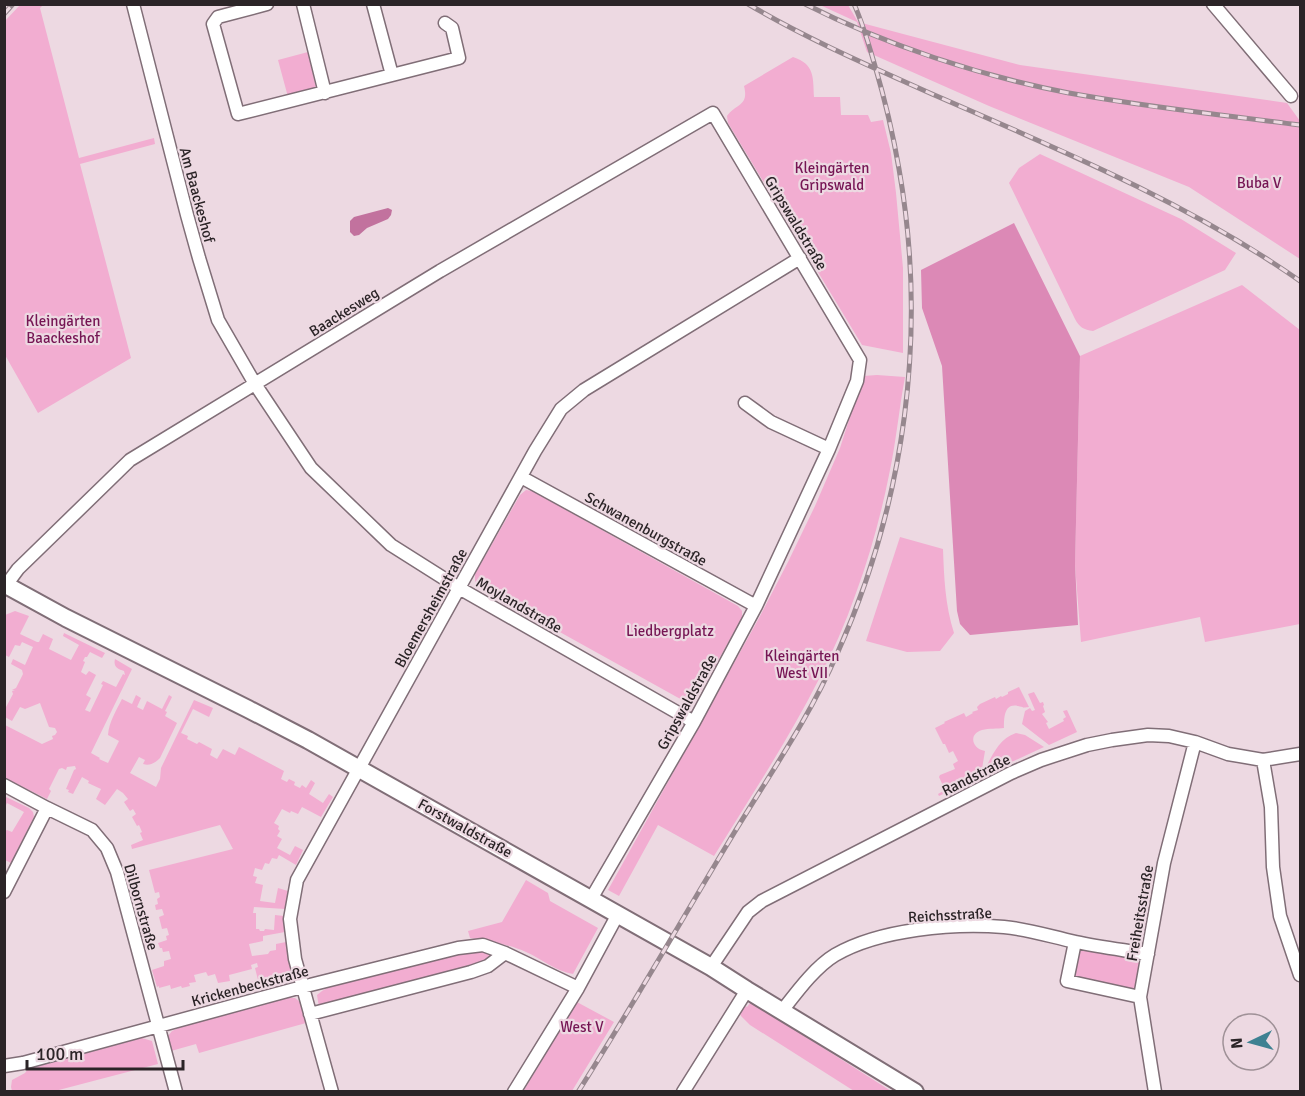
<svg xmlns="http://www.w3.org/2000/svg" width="1305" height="1096" font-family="Signika,sans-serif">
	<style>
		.green { fill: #f2add1 }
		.forest { fill: #dc89b6 }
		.water { fill: #c2729e }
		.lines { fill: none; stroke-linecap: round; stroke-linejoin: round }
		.street-casing { stroke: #806e77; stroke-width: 15 }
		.secondary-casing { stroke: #806e77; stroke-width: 20 }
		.street { stroke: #fff; stroke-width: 12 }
		.secondary { stroke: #fff; stroke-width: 16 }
		.rail-casing { stroke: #96878e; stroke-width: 5 }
		.rail { stroke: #edd9e2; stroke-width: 3; stroke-dasharray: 9; stroke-linecap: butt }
		.labels { text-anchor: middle; stroke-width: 4.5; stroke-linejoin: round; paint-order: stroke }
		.park-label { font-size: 15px; fill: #761554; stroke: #edd9e2 }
		.street-label { font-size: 15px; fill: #2b2427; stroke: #edd9e2 }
	</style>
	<rect width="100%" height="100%" fill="#edd9e2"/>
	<path class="green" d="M20,5h23l-3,3 39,150 75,-20 1,6 -75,20 51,194 -93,55 -33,-58 -1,-333z
		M820,5h28l10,17 162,43 267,38 13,18v138l-111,-72 -200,-81 -122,-54 -10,-30z
		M308,52l8,36 -1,1 -27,8 -10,-37z
		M793,57c22,7 20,21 21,40h26l1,18h27l3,7 12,-2 8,33 5,40 7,75v85l-41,-8 -134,-222 -1,-7c10,-13 22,-10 17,-30z
		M1040,154l141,65 55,34 -11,17 -132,61c-9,-1 -14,-4 -18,-12l-66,-136 10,-15z
		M1242,285l58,45v294l-95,18 -5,-25 -119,25 -6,-78 5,-208z
		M877,375l28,2c-6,32 -9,66 -16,98 -8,40 -19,80 -33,118 -33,95 -90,179 -142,263l-56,-31 -39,71 -11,-6 151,-272 29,-56 27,-56 25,-58 23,-72z
		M526,490l6,1 206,115 4,5v7l-45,80 -7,4 -6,-1 -205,-114 -4,-6v-7l45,-79z
		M900,537l43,12c1,28 2,56 11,84l-14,18 -33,1 -41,-11z
		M15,611l14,5 -9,18 17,8h2l4,-8 10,5 -4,10 22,11 8,-15 -16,-9 1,-3 41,20 -3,5 -12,-6 -3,5h-2l-2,4 2,1 -4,10 5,3 3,-4 7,4 -10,20 5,3 -6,12 5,2 13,-27 -2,-1 2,-3 13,6 7,-13 2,1 -1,-4c-6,-2 -11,-4 -9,-12l17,10 -41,84 9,5 -1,1 9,4 11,-22 -11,-6c1,-13 8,-24 14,-36l10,5 4,-9 5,3 -4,9 6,3 4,-9 15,8 7,-14 3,2 -7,14 2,1 -2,4 12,7 -17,35c-5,5 -10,8 -17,6l2,-4 -6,-3 -9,16 26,14 4,-8 1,-11 33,-68 19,8 -4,9 -16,-8 -12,24 7,3 -1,3 10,5 2,-2 13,7 -2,6 7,4 6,-10 12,6 4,-8 45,24 -3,8 6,3 2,-3 6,3 -1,3 6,3 2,-3 4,3 5,-8 4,3 -6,11 14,9 6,-9 4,3 -12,20 -19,-10 -4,7 -7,-3 -1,2 -8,-4 -8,14 5,3 -1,3 2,2 -3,5 5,3 -5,9 13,7 5,-9 8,4 -7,15 -17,-10 -2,4 -5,-1 -3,6 -4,-1 -3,7 -7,-2 -2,8 4,1 -2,6 8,2 -3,16 15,2 3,-15 10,3 -3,18 -31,-2 -1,6h3v16h3l1,2h4l1,-2 9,1 1,-15 9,1 1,16 -22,4v5l-14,3 3,12 16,-2 2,-3 6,-1v-6l10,-2 5,27 -7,12 -45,12 -1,-3 9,-3 -1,-4 12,-3 -3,-12 3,-1 -1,-4 -6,2 1,4 -23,6 1,6 -12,2 -3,-9 -7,2 -2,-4 -12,3 2,7 -7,1 1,3 -8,2 -1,-2 -10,3 -1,-4 -11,3v-2l-2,1 -5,-17 12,-4v-5l7,-2 -2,-8 -6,1 -1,-4h-2l-2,-5 9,-3 -1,-4 3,-1 -2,-7 -5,1 -3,-12 5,-2 -2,-6 -6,1 -1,-5 3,-1 -1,-5 3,-2 -1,-5 -4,1 -6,-23 84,-21 -13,-24 -88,24 -1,-4 12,-5 -3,-7 2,-1 -3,-7 -2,1 -5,-9 4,-3 -3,-5 -3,2 -6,-9 4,-3 -5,-6 -6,-4 -12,16 -9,-6 5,-10 -13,-6 1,-2 -7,-4 -9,17 -5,-2 1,-2 -3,-1 8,-19 2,-1 -1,-3 -8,1 -1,3 -4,-2 -3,1 -10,20 2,2 -4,8 -42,-21v-53l37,19 11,-5 -1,-3 3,-1 2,-3 -2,-4 -6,-1 -9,-24 -15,6 -5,-2 -8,14 -7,-4v-8l8,-15 -1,-3h3l-3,-1 4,-2 7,-14 -1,-4 -11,-6 2,-5 12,6 8,-18 -11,-5 -2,4 -5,-1 -6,12 -4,-2v-40z
		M1019,687l10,20c-10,1 -1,1 -11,-1 -14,-3 -14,12 -14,22 -7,1 -15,0 -22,2 -14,4 -10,19 3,21l-4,24 -42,21 -1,-2 7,-4 -6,-13 1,-2 15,-6 -2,-5 5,-3 -5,-10 -4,2 -4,-9h-2l-8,-16 10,-5 -1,-1 20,-9 2,4 7,-4 -1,-1 6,-2 -1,-3 3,-3 15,-7 1,2 5,-3 1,1 6,-3v-2z
		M1034,692l6,11 3,-1 1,3 -1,1 2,6 -3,2 6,8 -2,1 3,6 15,-8 -1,-2 3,-2 -3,-6 4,-1 10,22 -28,13 -27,-21 3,-13 5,-3 2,3 3,-1 -7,-16z
		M1016,733l9,2 19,12 -54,25 -3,-1 -1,-4c7,-13 14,-29 30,-34z
		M4,796l25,12 4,4 1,5 -23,46 -6,-3v-29l2,-1 5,2 12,-20 -17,-9 -2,4z
		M526,880l22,13 2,8 48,27 -25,46c-18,-3 -31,-15 -47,-22 -18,-8 -37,-11 -56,-14l-2,-7 34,-9z
		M1080,948l55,9 4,6 -3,25 -3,3 -60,-14 4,-26z
		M475,951l15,1 4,3 -4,6 -171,46 -2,-12 5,-4 7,-4 107,-28 26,-6z
		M288,998h7l5,4 6,21 -107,30 -3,-9 -25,7 -3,-15 4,-5 9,-4z
		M575,1001l39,21 -42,69 -49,1 18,-30z
		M751,1002l140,89h-37l-104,-66 -9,-9 -2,-5 4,-6 4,2z
		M142,1038l10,3 6,23 -103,27h-43l-1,-4 1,-7 13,-7 3,-4z"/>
	<path class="forest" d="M1014,223l66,133 -5,208 3,61 -108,10 -10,-11 -3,-13 -15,-245 -20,-58 -1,-38z"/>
	<path class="water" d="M388,208l4,2 -1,5 -3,4 -21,9 -8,7 -5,1 -4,-4v-11l4,-4z"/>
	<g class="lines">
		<defs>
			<path id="street" d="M133,4l54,211 12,43 19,62 37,64 56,84 80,77 68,43 235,134
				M267,4l-49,13 -5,7 25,90 154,-39
				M303,4l22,89
				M373,4l19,71 67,-17 -7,-30 -7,-5
				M1213,4l78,92
				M745,403l26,19 58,27
				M521,477l235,129
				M4,588l14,-19 112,-109 310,-189 273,-158 147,247 -3,21 -28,68 -73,157 -62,116 -103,177
				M1263,760l8,47 2,60 7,49 20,59
				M4,785l43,23 45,22 15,18 10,24 59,220
				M4,892l43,-84
				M1075,942l-8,39 73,16
				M711,967l37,-55 14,-11 249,-128 30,-13 46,-15 25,-5 36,-5 21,1 26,6 33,12 35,6 37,-6
				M782,1011c14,-18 33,-44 53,-56 45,-26 118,-32 169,-28 24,2 48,10 72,15 23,5 48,8 72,12
				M310,1014l161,-42 17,-6 17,-13
				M4,1066l19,-3 279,-76 156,-39 25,-3 22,8 73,35
				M332,1092l-37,-133 -5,-40 7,-39 238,-429 26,-42 23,-19 216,-132
				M514,1092l64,-104 40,-74
				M683,1092l64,-102
				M1155,1092l-15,-95 24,-134 31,-121"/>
			<path id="secondary" d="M4,584l62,34 182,91 60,31 403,227 36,23 168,102"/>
		</defs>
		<use href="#street" class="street-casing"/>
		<use href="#secondary" class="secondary-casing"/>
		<use href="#street" class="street"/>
		<use href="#secondary" class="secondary"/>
		<defs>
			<path id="rail" d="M748,4c59,35 122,62 184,90 126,55 255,108 368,187
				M805,4c81,41 175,72 264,89 77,14 154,22 231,32
				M4,14l9,-10
				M578,1092c52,-82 100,-166 150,-249 37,-62 80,-122 109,-189 68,-151 91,-321 62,-485 -6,-35 -14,-69 -24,-103 -6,-21 -12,-42 -21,-62"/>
		</defs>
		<use href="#rail" class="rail-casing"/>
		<use href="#rail" class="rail"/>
	</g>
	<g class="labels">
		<g class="park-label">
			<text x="832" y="173">Kleingärten<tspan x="832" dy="17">Gripswald</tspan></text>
			<text x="1259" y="188">Buba V</text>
			<text x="63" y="326">Kleingärten<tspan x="63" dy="17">Baackeshof</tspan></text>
			<text x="670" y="636">Liedbergplatz</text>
			<text x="802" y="661">Kleingärten<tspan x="802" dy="17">West VII</tspan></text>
			<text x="582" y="1032">West V</text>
		</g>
		<g class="street-label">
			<text transform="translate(197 195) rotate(75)" y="5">Am Baackeshof</text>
			<text transform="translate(796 223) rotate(59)" y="5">Gripswaldstraße</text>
			<text transform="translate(344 312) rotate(-32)" y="5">Baackesweg</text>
			<text transform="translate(646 529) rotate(29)" y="5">Schwanenburgstraße</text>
			<text transform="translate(519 605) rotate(30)" y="5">Moylandstraße</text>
			<text transform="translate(431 608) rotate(-61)" y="5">Bloemersheimstraße</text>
			<text transform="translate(687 702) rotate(-61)" y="5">Gripswaldstraße</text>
			<text transform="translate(976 775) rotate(-27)" y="5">Randstraße</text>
			<text transform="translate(465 828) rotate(29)" y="5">Forstwaldstraße</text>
			<text transform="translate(141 907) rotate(74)" y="5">Dilbornstraße</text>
			<text transform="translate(1140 913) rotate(-80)" y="5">Freiheitsstraße</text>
			<text transform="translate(950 915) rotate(-3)" y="5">Reichsstraße</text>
			<text transform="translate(250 986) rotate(-15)" y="5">Krickenbeckstraße</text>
		</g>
	</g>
	<rect width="1305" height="1096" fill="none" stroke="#2b2427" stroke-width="12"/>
	<g transform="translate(1251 1042) rotate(265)"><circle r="28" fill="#edd9e2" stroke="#9f9197" stroke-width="1.5"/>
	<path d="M0-4.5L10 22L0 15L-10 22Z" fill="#3e8192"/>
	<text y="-9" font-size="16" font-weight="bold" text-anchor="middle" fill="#2b2427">N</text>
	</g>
	<path d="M27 1060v9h156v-9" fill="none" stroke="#2b2427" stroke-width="3"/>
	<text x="36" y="1060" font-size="18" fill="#2b2427" stroke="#edd9e2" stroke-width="4.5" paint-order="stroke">100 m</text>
</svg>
